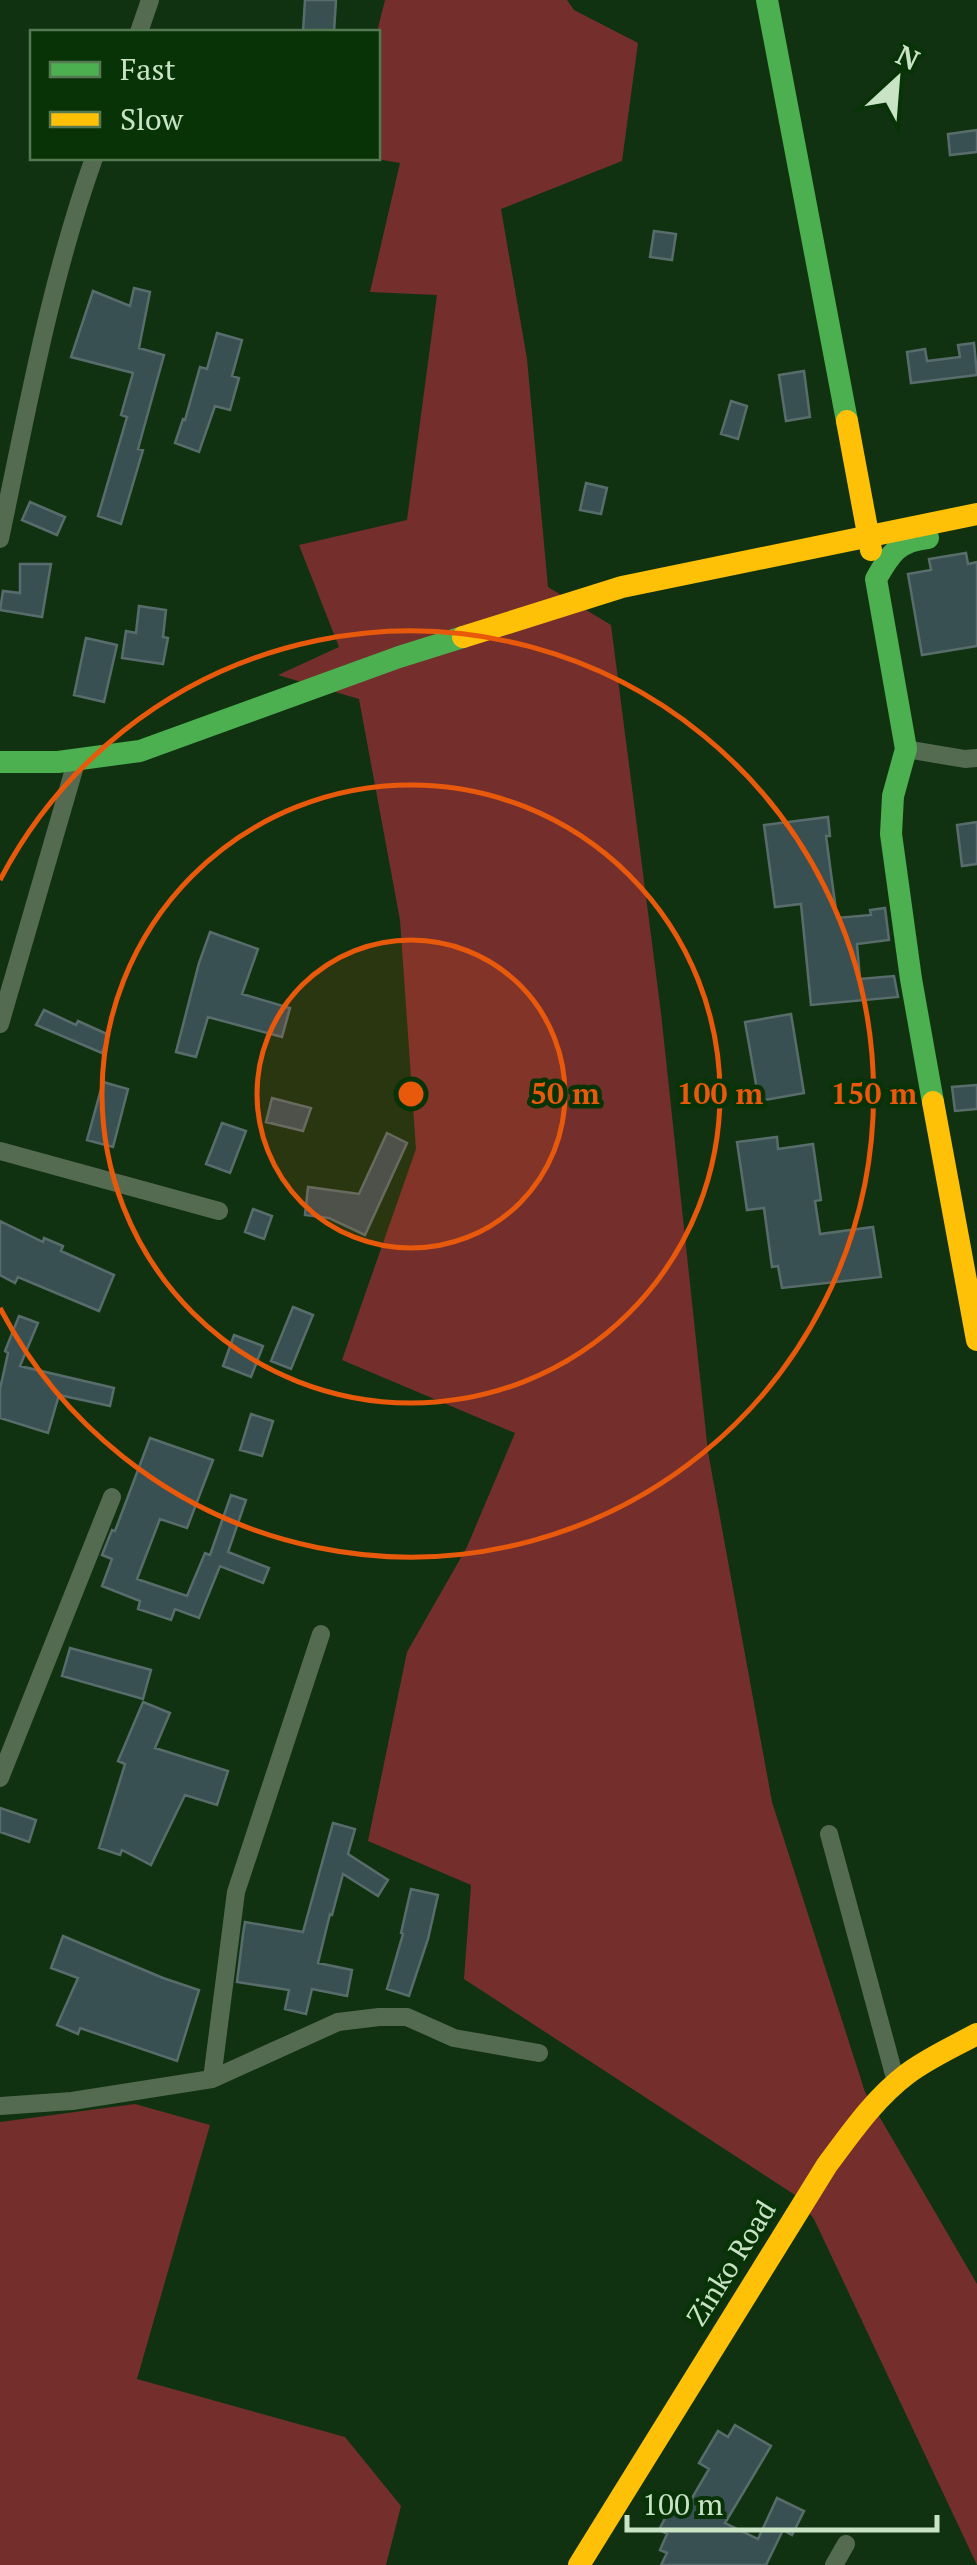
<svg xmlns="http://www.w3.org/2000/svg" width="977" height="2565" font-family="'PT Serif',serif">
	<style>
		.green { fill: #742f2c }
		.building { fill: #395053; stroke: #586d6b; stroke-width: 2.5 }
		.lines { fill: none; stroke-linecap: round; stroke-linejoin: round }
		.street { stroke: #546b52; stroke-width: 18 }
		.fast { stroke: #4caf50; stroke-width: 22 }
		.slow { stroke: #ffc107; stroke-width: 22 }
		.ring { fill: none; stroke: #e8590c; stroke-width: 5 }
		.labels { text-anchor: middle; stroke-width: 9; stroke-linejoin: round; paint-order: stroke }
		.street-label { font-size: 28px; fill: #c8e4c5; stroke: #083307 }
		.centre { fill: #e8590c; stroke: #083307; stroke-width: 5 }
		.ring-label { font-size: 30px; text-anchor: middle; font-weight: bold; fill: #e8590c; stroke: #083307; stroke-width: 9; stroke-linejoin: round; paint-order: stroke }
	</style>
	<rect width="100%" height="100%" fill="#113211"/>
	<path class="green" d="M385,0h182l7,10 64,33 -16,118 -121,48 26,150 21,228 63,38 50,388 47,439 64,350 93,290 112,192v281l-163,-346 -19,-24 -331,-216 7,-94 -103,-44 39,-189 60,-105 48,-114 -173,-73 74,-211 -16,-229 -41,-221 -81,-24 61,-28 -40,-102 108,-25 30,-225 -67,-3 30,-129 -29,-5h7l-1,-126z
		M135,2104l75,21 -73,254 208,58 56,69 -15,59h-386v-443z"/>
	<path class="building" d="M305,0h31l-2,32h-31z
		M977,130v22l-27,3 -2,-21z
		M654,231l22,3 -4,26 -22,-3z
		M134,288l16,4 -11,56 25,7 -26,94 5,1 -22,74 -23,-8 29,-99 -6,-2 12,-42 -62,-16 22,-66 37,15z
		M217,333l25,7 -10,36 7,2 -9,32 -15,-4 -16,46 -24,-9 8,-24 2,1 15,-53 7,2z
		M974,343l3,32 -66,8 -4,-31 18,-3 2,12 33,-4 -2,-12z
		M804,371l6,46 -24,4 -7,-46z
		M731,401l16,5 -9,33 -17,-5z
		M586,483l21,5 -6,26 -21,-4z
		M30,502l35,15 -8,18 -35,-15z
		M966,553l2,11 9,-2v84l-55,9 -14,-81 23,-4 -2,-11z
		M20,564h31l-9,53 -42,-7 3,-19 17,2z
		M139,606l27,4 -3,27 5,1 -5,26 -41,-6 4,-27 10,2z
		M86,638l31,7 -13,57 -30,-7z
		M828,817l2,19h-4l11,82 34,-3 -1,-5 15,-2 4,32 -32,4 3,35 34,-3 4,21 -87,8 -10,-101 -26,3 -11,-82z
		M977,822v42l-15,2 -5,-41z
		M210,932l48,17 -16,45 48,14 -8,29 -74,-20 -12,40 -20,-5 23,-89z
		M44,1010l32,15 2,-4 31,14 -7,18 -66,-28z
		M791,1014l13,79 -45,8 -14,-79z
		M103,1082l25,7 -15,58 -26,-7z
		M977,1085v24l-22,2 -3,-24z
		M272,1098l39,10 -8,23 -37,-9z
		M222,1123l24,8 -16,42 -24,-9z
		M387,1133l20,10 -42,92 -36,-17 -24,-3 3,-28 51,7z
		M777,1137l1,12 35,-5 8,56 -6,1 5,33 53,-7 8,50 -99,11 -4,-22 -6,1 -8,-59 -17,2 -10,-68z
		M253,1209l19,7 -8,23 -19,-7z
		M0,1221l43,21 1,-4 19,8 -2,5 53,24 -15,36 -81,-34 -3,6 -15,-8z
		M293,1307l20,8 -22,54 -20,-8z
		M19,1316l19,7 -18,43 94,22 -4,18 -51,-11 -11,38 -48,-15v-29l8,-36 -3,-2z
		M234,1335l29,11 -12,31 -28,-11z
		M251,1414l22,7 -11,35 -22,-6z
		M150,1438l63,22 -26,68 -27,-9 -23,60 50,17 18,-43 5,2 21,-60 15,5 -18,52 41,16 -6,15 -43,-17 -21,52 -24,-9 -4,11 -33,-11 2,-8 -38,-15 10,-27 -10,-4 10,-25 3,1z
		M70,1648l81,22 -8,29 -81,-23z
		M143,1702l27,11 -15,35 73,23 -11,34 -32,-10 -34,70 -29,-15 -2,5 -21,-7 26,-84 -7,-3z
		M0,1808l36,12 -7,22 -29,-10z
		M333,1823l22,6 -7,25 40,26 -10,16 -35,-22 -11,41 -2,-1 -12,49 34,7 -5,26 -35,-7 -6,25 -21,-5 4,-19 -52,-8 6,-48 2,-12 58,10z
		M411,1889l27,6 -10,44 -19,57 -22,-7 16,-55 -2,-1z
		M63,1936l100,42 36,12 -22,71 -97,-33 -2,6 -21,-9 21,-47 -27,-10z
		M735,2425l36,21 -46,77 33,16 19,-41 27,13 -12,24 -9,-5 -17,35h-105l6,-12 -7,-3 7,-16 -8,-4 16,-31 13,6 21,-36 -10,-6 19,-32 10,6z"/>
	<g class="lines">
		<path class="street" d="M139,32l11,-32
			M0,539c27,-128 50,-258 94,-381
			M906,749l59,10 12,-1
			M0,1024l77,-265
			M0,1151l219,60
			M0,1778l112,-281
			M829,1834l67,248
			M212,2079l24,-187 85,-258
			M0,2106l72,-5 140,-22 126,-57 41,-5h28l47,21 85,15
			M834,2565l12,-21"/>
		<path class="fast" d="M767,0l80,421
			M928,538c-31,3 -38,17 -52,41l30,170 -13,47 -2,38 20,145 22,123
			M0,762h58l82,-11 259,-94 64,-20"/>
		<path class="slow" d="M847,421l24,129
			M463,637l159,-50 355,-73
			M933,1102l44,238
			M579,2565l248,-400c24,-32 47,-66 80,-91 21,-16 46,-27 70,-40"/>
	</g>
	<circle cx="411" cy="1094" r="154" fill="#e8590c" fill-opacity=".12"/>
	<g class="ring">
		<circle cx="411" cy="1094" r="154"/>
		<circle cx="411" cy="1094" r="309"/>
		<path d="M0 880A463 463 0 1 1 0 1308"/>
	</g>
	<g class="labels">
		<g class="street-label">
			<text transform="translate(731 2263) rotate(-58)" y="10">Zinko Road</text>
		</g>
	</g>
	<circle cx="411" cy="1094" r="15" class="centre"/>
	<g class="ring-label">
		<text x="565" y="1104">50 m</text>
		<text x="720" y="1104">100 m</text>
		<text x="874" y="1104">150 m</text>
	</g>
	<rect x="30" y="30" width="350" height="130" fill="#083307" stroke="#557a53" stroke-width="2.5"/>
	<rect x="50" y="62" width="50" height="15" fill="#4caf50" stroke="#557a53" stroke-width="2.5"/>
	<text x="120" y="80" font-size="30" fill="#c8e4c5">Fast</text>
	<rect x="50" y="112" width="50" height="15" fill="#ffc107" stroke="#557a53" stroke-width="2.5"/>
	<text x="120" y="130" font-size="30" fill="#c8e4c5">Slow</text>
	<g transform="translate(897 80) rotate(26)" stroke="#083307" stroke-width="8" paint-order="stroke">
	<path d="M0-8L18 38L0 25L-18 38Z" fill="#c8e4c5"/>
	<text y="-15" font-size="28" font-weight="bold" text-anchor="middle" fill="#c8e4c5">N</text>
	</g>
	<path d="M627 2515v15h310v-15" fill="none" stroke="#c8e4c5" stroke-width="5"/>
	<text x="642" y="2515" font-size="30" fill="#c8e4c5" stroke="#083307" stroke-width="8" paint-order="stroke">100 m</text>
</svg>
